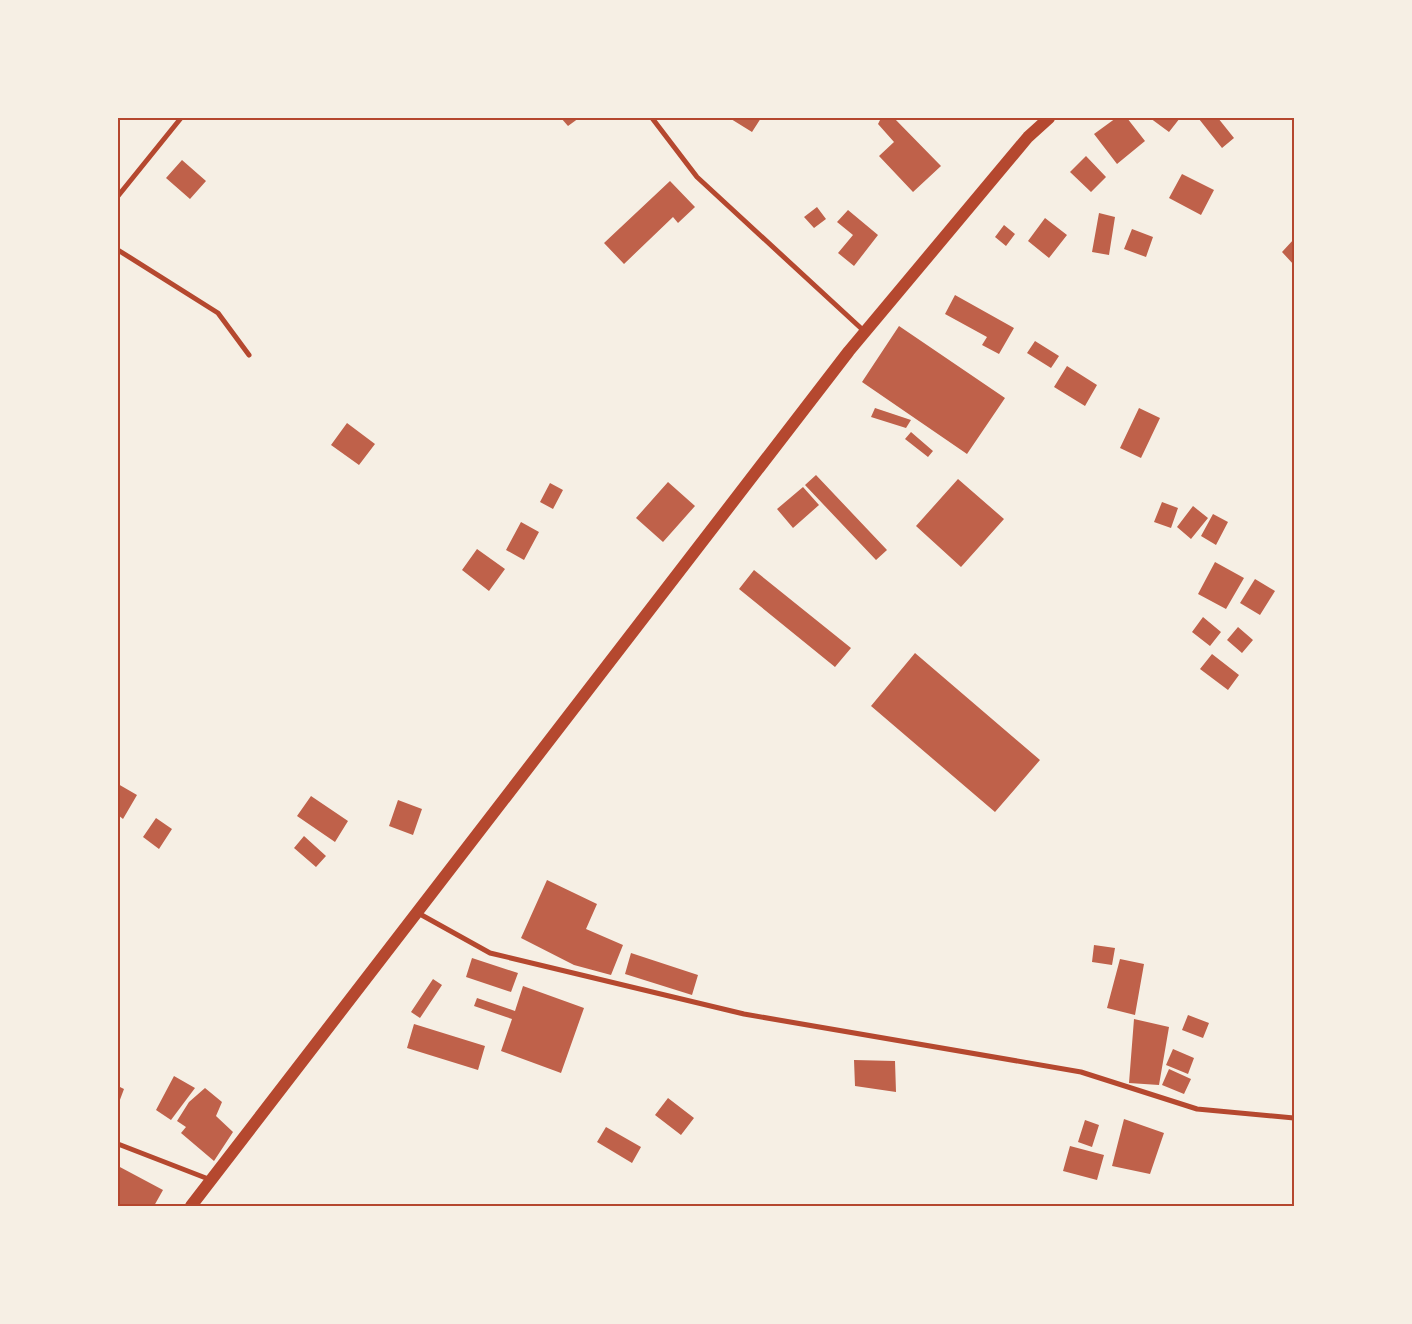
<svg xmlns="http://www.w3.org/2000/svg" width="1412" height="1324" font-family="Karla,sans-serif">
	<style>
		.building { fill: #bf614a }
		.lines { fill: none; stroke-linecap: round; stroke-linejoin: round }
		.minor { stroke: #b5482f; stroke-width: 5 }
		.primary { stroke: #b5482f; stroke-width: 12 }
		.neatline { fill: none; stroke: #b5482f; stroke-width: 2 }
	</style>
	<rect width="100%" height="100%" fill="#f6efe4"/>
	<path class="building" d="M561,118h18l-11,8z
		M732,118h29l-9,14 -21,-13z
		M881,118h13l47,48 -28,26 -34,-36 15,-14 -16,-18z
		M1116,118h11l18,23 -28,23 -23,-30z
		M1150,118h30l-11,14z
		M1200,118h18l16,20 -12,10 -23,-29z
		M1086,156l20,21 -15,15 -21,-20z
		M182,160l24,21 -16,18 -24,-21z
		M1182,174l32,16 -13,25 -32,-17z
		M670,181l25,26 -17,16 -5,-6 -49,47 -20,-21z
		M817,207l9,12 -12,9 -10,-11z
		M848,210l30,25 -24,31 -16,-13 15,-18 -16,-13z
		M1099,213l16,4 -6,38 -17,-3z
		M1045,218l22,17 -18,23 -21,-17z
		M1004,225l11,9 -9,12 -11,-9z
		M1132,229l21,8 -7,20 -22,-8z
		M1294,239v26l-12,-13z
		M955,295l59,33 -15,26 -17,-9 5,-8 -42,-23z
		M899,326l106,72 -38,56 -105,-72z
		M1035,341l24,15 -8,12 -24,-15z
		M1067,366l30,19 -12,21 -31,-19z
		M875,408l36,12 -5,8 -35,-11z
		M1139,408l21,10 -19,40 -21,-10z
		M347,423l28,21 -16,21 -28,-20z
		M911,432l22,19 -5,6 -23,-18z
		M816,475l71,75 -11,10 -71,-75z
		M958,479l46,40 -43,48 -45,-41z
		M668,482l27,24 -32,36 -27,-24z
		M550,483l13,7 -10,19 -13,-7z
		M803,487l16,18 -26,23 -16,-19z
		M1162,502l16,6 -7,20 -17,-6z
		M1193,506l15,12 -17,21 -14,-12z
		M1213,514l15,8 -12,23 -15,-9z
		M521,522l18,10 -15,28 -18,-10z
		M477,549l28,20 -16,22 -27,-21z
		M1215,562l29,16 -18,31 -28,-15z
		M754,570l97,78 -16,19 -96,-78z
		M1255,579l20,12 -15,24 -20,-12z
		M1203,617l18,15 -11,14 -18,-14z
		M1238,627l15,13 -11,13 -15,-13z
		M915,653l125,107 -45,52 -124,-106z
		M1212,654l27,21 -11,15 -28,-21z
		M118,784l19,11 -14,24 -5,-4z
		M311,796l37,25 -13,21 -38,-26z
		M398,800l24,9 -9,26 -24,-9z
		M156,818l16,11 -13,20 -16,-12z
		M304,836l22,20 -10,11 -22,-19z
		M547,880l50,24 -11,25 37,16 -12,30 -37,-10 -53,-27z
		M1094,945l21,3 -3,17 -20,-3z
		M631,953l67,22 -6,20 -67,-21z
		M472,958l46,15 -7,19 -45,-15z
		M1120,959l24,5 -9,51 -28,-7z
		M433,979l9,6 -22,33 -9,-6z
		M523,986l61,22 -23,65 -60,-22 11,-32 -38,-13 3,-8 38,13z
		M1188,1015l21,8 -6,15 -21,-8z
		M1134,1019l35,8 -10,58 -30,-2z
		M414,1024l71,22 -7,24 -71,-22z
		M1173,1049l21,9 -6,16 -22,-9z
		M854,1060l41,1 1,31 -41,-6z
		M1169,1069l22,10 -7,15 -22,-9z
		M174,1076l21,12 -24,32 -15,-10z
		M118,1086l6,3 -6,16z
		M205,1088l17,14 -6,14 17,16 -19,29 -33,-28 5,-6 -9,-6 12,-19z
		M668,1098l26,20 -13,17 -26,-20z
		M1124,1119l40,14 -14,41 -38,-8z
		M1085,1120l14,5 -7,22 -14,-5z
		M606,1127l35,20 -9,16 -35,-21z
		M1070,1146l34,9 -7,25 -34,-9z
		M118,1166l45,24 -9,16h-34l-2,-1z"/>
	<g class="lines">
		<path class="minor" d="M652,118l45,59 167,154
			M118,196l63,-78
			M118,250l100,63 31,42
			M418,913l72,40 254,61 337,58 116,37 97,9
			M118,1144l93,36"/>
		<path class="primary" d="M191,1206l658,-855 179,-214 21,-19"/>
	</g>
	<rect width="1412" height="1324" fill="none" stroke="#f6efe4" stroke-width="238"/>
	<rect x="119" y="119" width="1174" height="1086" class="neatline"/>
</svg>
